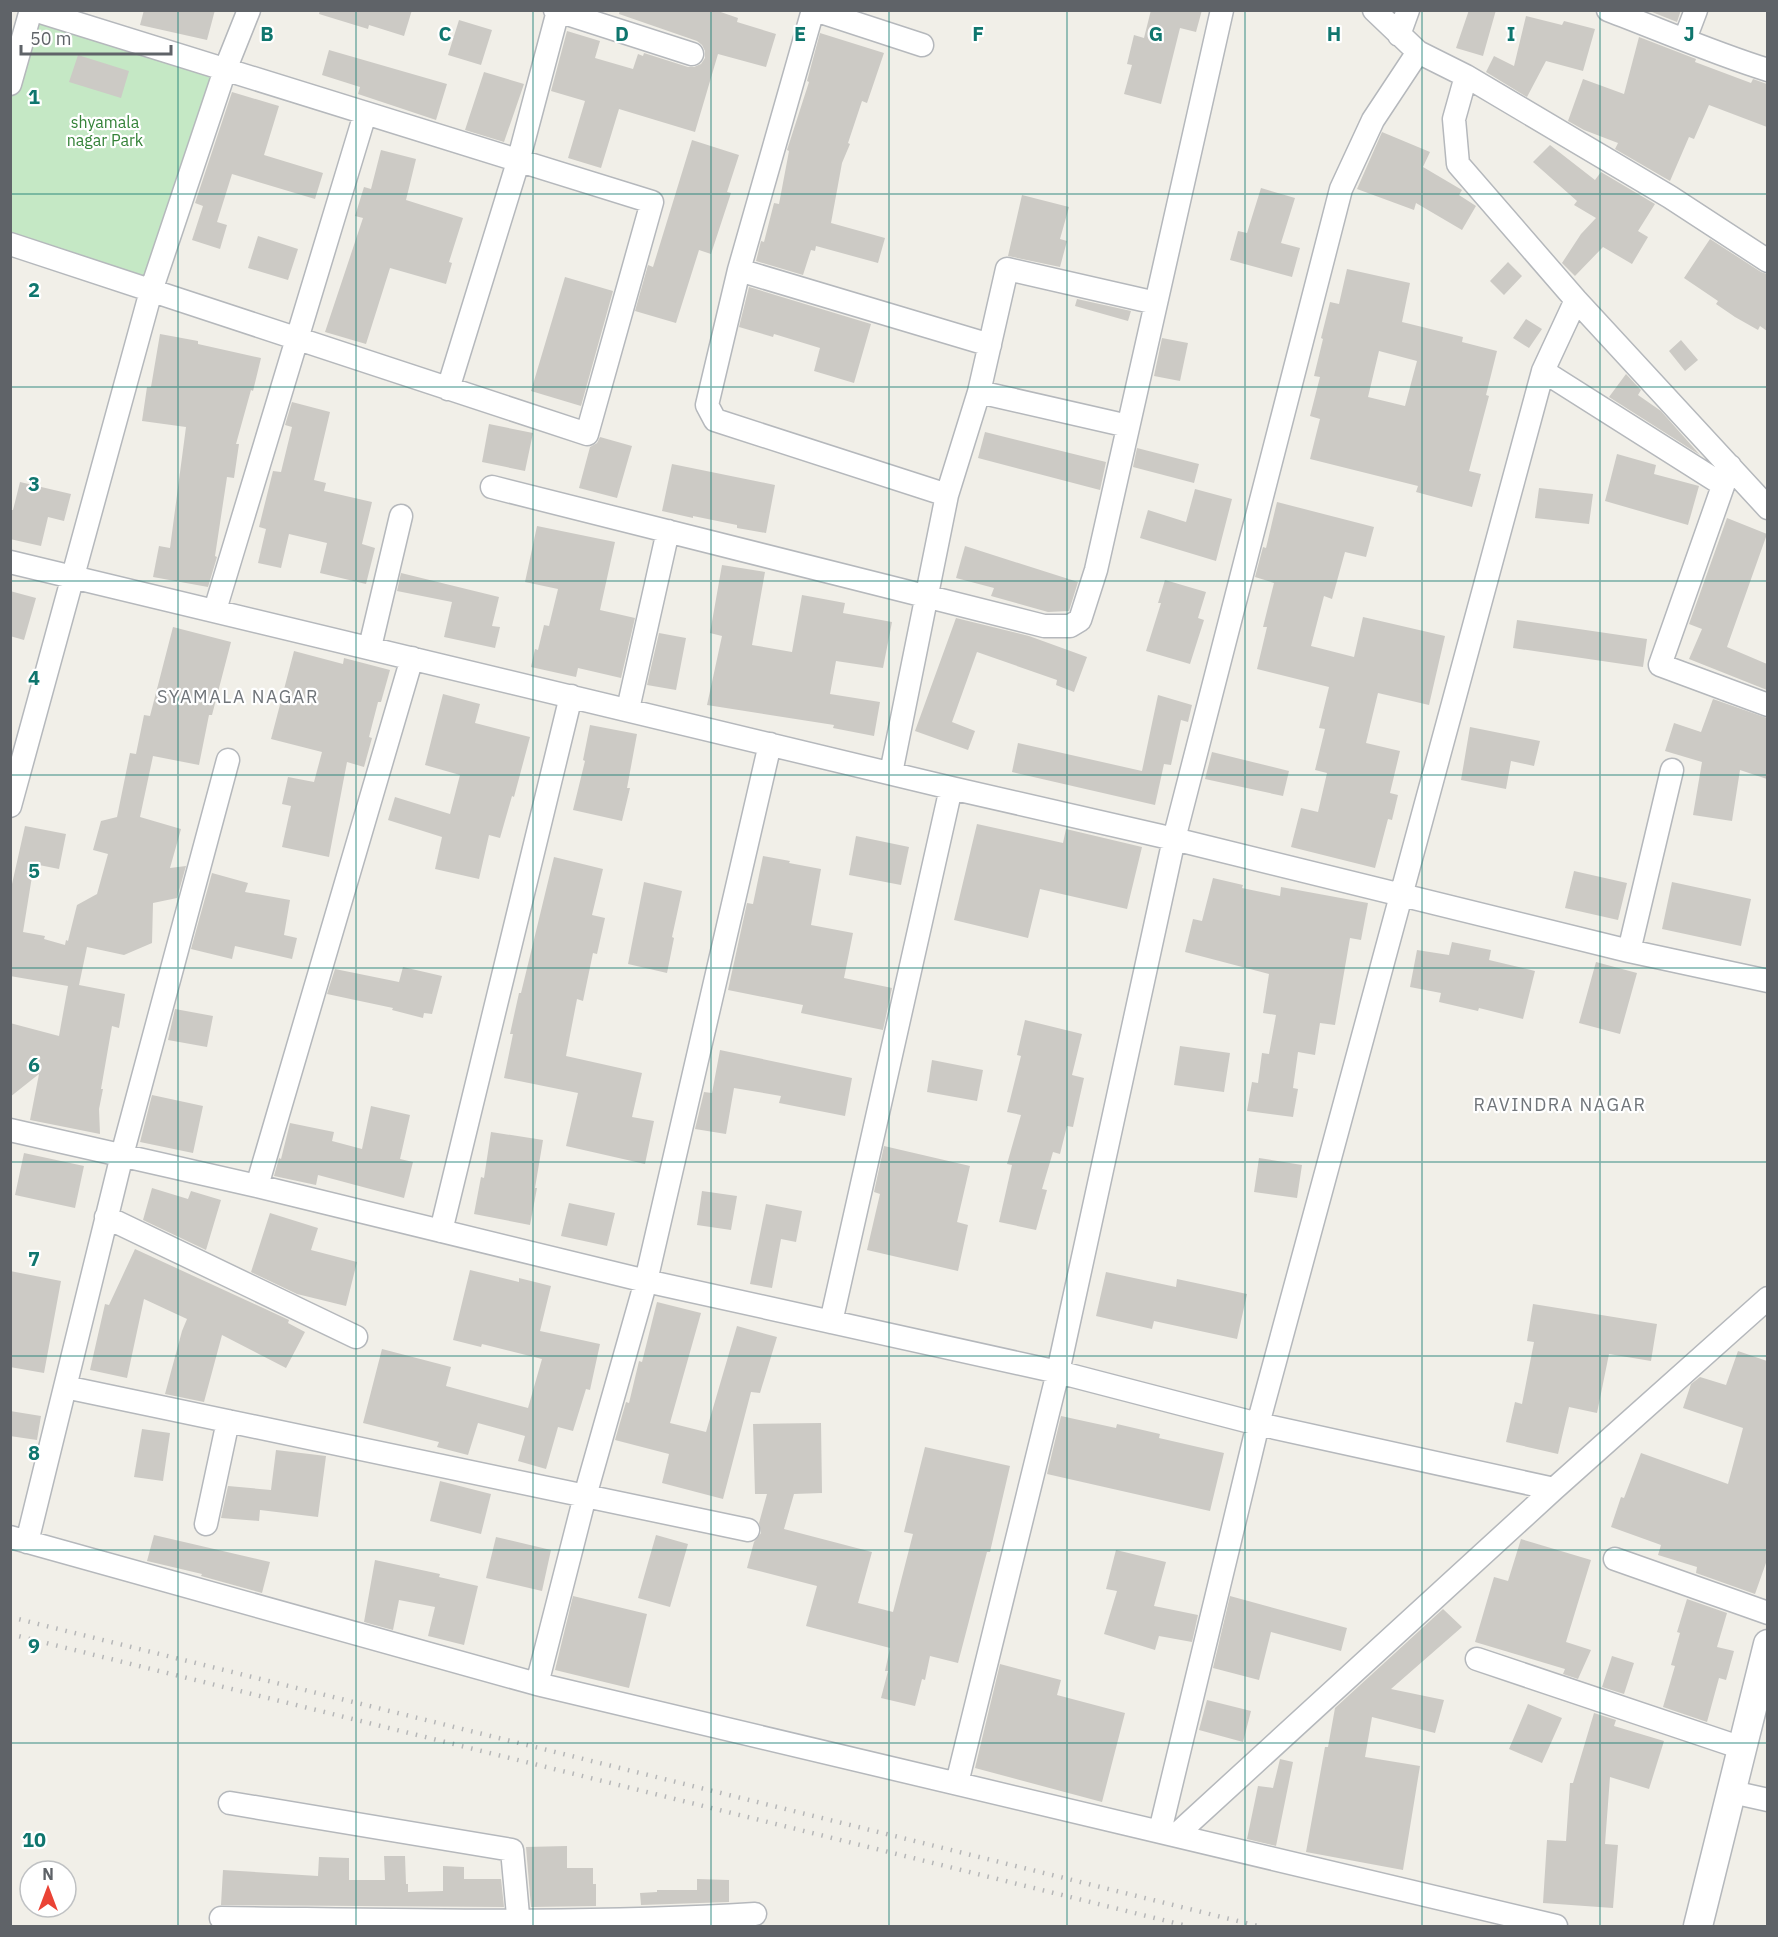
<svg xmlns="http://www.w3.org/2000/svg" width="1778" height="1937" font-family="'IBM Plex Sans',sans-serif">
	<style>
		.green { fill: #c5e8c5 }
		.building { fill: #cccac5; fill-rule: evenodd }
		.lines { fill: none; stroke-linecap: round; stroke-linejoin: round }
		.minor-casing { stroke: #b5b8bc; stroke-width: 25 }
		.tertiary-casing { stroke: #b5b8bc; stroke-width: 31 }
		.minor { stroke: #fff; stroke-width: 22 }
		.tertiary { stroke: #fff; stroke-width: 28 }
		.rail { stroke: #b6b7b8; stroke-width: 4.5; stroke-dasharray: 1.5 8; stroke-linecap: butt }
		.grid { fill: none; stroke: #0f766e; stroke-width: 1.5; stroke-opacity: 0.55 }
		.labels { text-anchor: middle; stroke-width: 4.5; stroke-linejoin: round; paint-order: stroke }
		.park-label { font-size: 16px; fill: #348238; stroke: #fff }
		.neighbourhood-label { font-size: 18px; letter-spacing: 1.5px; fill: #70757a; stroke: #fff }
		.grid-label { font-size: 20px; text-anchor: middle; font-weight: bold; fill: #0f766e; stroke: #fff; stroke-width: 4.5; stroke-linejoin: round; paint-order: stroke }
	</style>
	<rect width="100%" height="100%" fill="#f1efe8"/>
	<path class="green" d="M31,11l194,59 -74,221 -140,-47v-160z"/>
	<path class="building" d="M144,10h71l-8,30 -67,-15z
		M320,10h92l-8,26 -35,-11 -1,4 -49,-15z
		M620,10h95l23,8 -1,4 39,12 -10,33 -48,-13 -23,78 -76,-23 -18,59 -33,-10 17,-57 -34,-10 16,-60 33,10 -5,17 38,11 5,-15 5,2 1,-3 44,14h6l7,-3 4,-6v-7l-3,-6 -5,-4 -78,-27z
		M1151,10h51l-6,22 -16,-4 -19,76 -37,-10 8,-29 -5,-1 7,-29 10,3z
		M1469,10h27l-13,46 -27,-8z
		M1647,10h34l-4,12z
		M1526,16l36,9 2,-4 31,8 -12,42 -37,-10 -19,36 -41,-25 8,-16 20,10z
		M459,20l33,10 -11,35 -33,-10z
		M820,33l64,20 -17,50 -5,-2 -14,42 2,1 -8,19 -11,60 54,15 -7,25 -62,-17 -1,5 -4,-1 -8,25 -47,-14 5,-20 3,1 10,-39 5,1 10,-53 -2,-1 22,-68 -2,-1z
		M1639,37l57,22 -1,3 56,21 2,-4 14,5v43l-58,-22 -15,34 -5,-2 -19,44 -55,-32 3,-6 -34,-13 -16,-9 15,-42 41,15z
		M329,50l118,34 -11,36 -78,-26 2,-7 -38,-12z
		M78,55l51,16 -8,27 -52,-16z
		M484,72l40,12 -20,58 -39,-12z
		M232,92l47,14 -15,49 59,18 -8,26 -83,-25 -15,48 10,3 -7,24 -28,-9 11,-34 -8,-3z
		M1382,132l48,20 -7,15 39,23 -3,5 17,11 -14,24 -46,-27 -2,7 -57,-21z
		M692,140l47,15 -12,37 4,1 -20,61 -12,-4 -23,73 -41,-12 13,-46 5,2z
		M1550,145l45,35 6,-8 54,32 -17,27 10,6 -16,27 -29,-17 -28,29 -13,-13 19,-29 15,-16 -22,-13 3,-4 -44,-39z
		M381,150l35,9 -10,41 57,18 -14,44 3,1 -6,21 -56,-16 -24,76 -41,-12 38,-114 -8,-2 9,-29 7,2z
		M1261,188l34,10 -14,45 19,5 -8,29 -62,-17 8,-29 9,2z
		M1022,195l47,12 -9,32 7,2 -7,26 -52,-11z
		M258,236l40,13 -10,31 -40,-12z
		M1710,239l51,33 6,2v57l-7,-5 -2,4 -23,-13 -19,-13 2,-3 -34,-23z
		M1508,262l14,14 -18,19 -14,-14z
		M1347,269l63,14 -8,39 61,15 -1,5 35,9 -11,44 3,1 -20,75 12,3 -9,33 -56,-15 2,-6 -108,-27 10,-40 -10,-3 10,-39 -6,-1 9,-37 -2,-1 9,-36 9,2zM1379,351l38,10 -12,45 -37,-9z
		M565,277l48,14 -32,115 -50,-15z
		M749,287l122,37 -17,59 -40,-12 6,-23 -46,-14 -1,3 -34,-10z
		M1077,299l54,12 -3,10 -53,-15z
		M1526,319l16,10 -13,19 -16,-10z
		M160,334l38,7v3l63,14 -8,33 -2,-1 -15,54h3l-5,34 -7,-1 -12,79 2,1 -9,30 -55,-10 6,-31 11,2 16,-121 -44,-6 5,-34h4z
		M1162,338l26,5 -8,38 -26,-5z
		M1681,340l17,20 -13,11 -16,-20z
		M1626,374l15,16 -3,5 23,16 39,44 -91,-58z
		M292,402l38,10 -16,68 12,3 -2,8 48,11 -10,42 13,4 -9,36 -46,-11 7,-30 -38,-9 -8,34 -23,-5 8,-34 -7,-2 14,-56 8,1 11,-45 -7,-2z
		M489,424l44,9 -8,38 -43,-9z
		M985,432l121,30 -6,28 -122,-32z
		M600,437l32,9 -15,52 -38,-10 11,-41 7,-4z
		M1137,448l62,16 -5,19 -61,-16z
		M1617,454l39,11 -2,9 45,12 -11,39 -83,-24z
		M672,464l103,21 -9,48 -29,-5v-3l-44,-9v2l-31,-7z
		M20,482l51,12 -7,27 -16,-4 -7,29 -31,-7v-29h3z
		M1539,488l54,6 -4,30 -54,-6z
		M1195,489l37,10 -16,62 -76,-23 8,-28 38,12z
		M1277,502l97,25 -8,30 -21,-5 -13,47 -8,-3 -13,50 43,11 9,-40 82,19 -16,69 -51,-12 -12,50 34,8 -10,42 8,2 -6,25 -4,-1 -13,49 -84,-21 10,-39 17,4 9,-39 -12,-3 10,-41 -6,-1 10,-41 -72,-18 10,-42h-4l11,-44 -19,-6 8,-30 3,1z
		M1727,518l40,16 -40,113 40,17v26l-78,-31 13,-30 -13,-5z
		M537,526l78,16 -15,68 35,8 -14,60 -43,-10 -2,9 -45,-10 4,-18 3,1 6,-25 5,1 9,-37 -33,-7z
		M965,546l113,36 -9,29 -21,1 -57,-16 3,-8 -38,-10z
		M722,565l43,7 -13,73 40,7 10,-57 43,8 -2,10 49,9 -9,46 -47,-7 -6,33 50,8 -6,34 -41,-8 1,-3 -127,-20 15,-69 -12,-3z
		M401,573l98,24 -7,29 8,1 -5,21 -51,-11 8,-35 -55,-11z
		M1165,580l41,12 -8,26 6,2 -14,44 -44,-13 15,-48h-3z
		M10,591l26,7 -12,42 -14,-4z
		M956,618l73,18 58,21 -13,35 -18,-7 1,-5 -80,-28 -25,70 23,9 -7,19 -53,-19z
		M1517,620l130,19 -4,28 -130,-19z
		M173,627l58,15 -19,73h-3l-10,50 -46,-9 -13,61 41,12 -11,39 16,-2 -9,32 -24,5 -1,40 -28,12 -37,-8 -8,38 46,9 -6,34 -7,-2 -11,63h2l-4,20 1,25 -70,-14 9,-46 -29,23v-74l49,13 9,-50 -58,-10v-83l15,-67 41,8 -7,35 -25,-5 -11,68 22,4 -1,3 21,6 1,-5 2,1 9,-36 20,-11 11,-40 -15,-4 8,-29 16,-4 13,-64 6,1 8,-39 6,1z
		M659,633l27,5 -10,52 -29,-5z
		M294,651l49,13 1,-6 46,12 -9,32h-3l-9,35 3,1 -8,29 -17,-5 -18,95 -47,-10 9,-41 -9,-2 6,-27 26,5 8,-30 -51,-13z
		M443,694l37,10 -5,19 55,14 -16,60 -2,-1 -12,42 -11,-3 -10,44 -44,-10 7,-32 -54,-17 7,-23 55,17 10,-39 -35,-10z
		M1158,695l34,10 -4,17 -7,-2 -10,45 -7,-1 -9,41 -143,-33 6,-29 124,28z
		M1713,699l54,19v61l-27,-9 -8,51 -39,-6 9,-53 -37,-11 9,-28 27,9z
		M590,725l47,9 -10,54h3l-8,33 -49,-11 12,-49 -2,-1z
		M1470,727l70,14 -6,25 -23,-5 -5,28 -45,-9z
		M1212,752l77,19 -6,25 -78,-17z
		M977,824l86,19 3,-14 76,18 -15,62 -87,-20 -12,49 -74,-18z
		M856,836l53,11 -8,38 -52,-10z
		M763,856l27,5 -1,2 32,6 -10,56 42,8 -9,45 48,10 -9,42 -82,-17 2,-8 -75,-15 19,-87 6,1z
		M554,857l49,12 -11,46 13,3 -8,36 -4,-1 -10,48 -6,-2 -11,57 76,17 -10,44 22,4 -9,43 -79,-18 12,-53 -74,-15 9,-44h-3l9,-41h2z
		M1574,871l53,12 -9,37 -53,-12z
		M212,873l36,10 -3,9 45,8 -6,35 13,3 -5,21 -57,-13 -3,13 -41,-10z
		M1213,878l30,7 -1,3 38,8 1,-9 87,16 -7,37 -11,-2 -15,87 -15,-2 -5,32 -17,-3 -5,36 5,1 -5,28 -46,-6 5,-29 6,1 4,-30 7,1 7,-39 -13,-2 6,-39 -84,-22 8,-33 9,2z
		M644,882l38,9 -10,46 2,1 -7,35 -39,-9z
		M1672,882l79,17 -10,47 -79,-17z
		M1452,942l39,8 -2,10 46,11 -12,48 -44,-11 -1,3 -39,-9 2,-9 -31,-6 7,-37 32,5z
		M1596,962l41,11 -17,61 -41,-11z
		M403,967l39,9 -10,38 -8,-1 -1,5 -31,-8 1,-2 -66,-14 8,-25 64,13z
		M175,1009l38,7 -6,31 -39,-7z
		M1025,1020l57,14 -10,41 12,3 -11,49 -6,-1 -7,28 -7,-2 -11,37 5,1 -11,40 -37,-8 13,-57 -5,-1 14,-49 -14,-3 14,-56 -4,-1z
		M1180,1046l50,7 -6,39 -50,-7z
		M720,1050l132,28 -7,38 -66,-13 2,-7 -47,-8 -8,46 -31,-5 9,-37 8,1z
		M932,1060l51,10 -6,31 -50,-9z
		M152,1095l51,11 -10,47 -53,-11z
		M371,1106l39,9 -10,44 13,3 -9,36 -86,-23 -2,10 -42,-9 5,-18 2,1 9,-36 44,9 -2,9 30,8z
		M491,1132l52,8 -8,48h2l-7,37 -56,-11 7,-37 3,1z
		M884,1146l86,20 -13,56 11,3 -10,46 -91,-21 13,-56 -6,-2z
		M24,1153l60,13 -9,42 -60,-13z
		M1259,1158l43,7 -5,33 -43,-6z
		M152,1188l36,11 3,-8 30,9 -15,50 -63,-30z
		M702,1191l35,5 -6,34 -34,-5z
		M569,1203l46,10 -8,33 -46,-10z
		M766,1204l36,7 -6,31 -15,-3 -9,49 -22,-4z
		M270,1213l48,15 -7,22 46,12 -11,44 -49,-12 -46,-22z
		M135,1249l154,71 -1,3 17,9 -19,36 -64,-33 -18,67 -39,-8 17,-63 5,-12 -43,-20 -17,79 -37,-8 15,-66 4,1z
		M470,1270l49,12v-4l32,8 -11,45 60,13 -10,46 -4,-1 -13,42 -15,-4 -12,42 -28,-8 7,-25 -47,-13 -10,32 -31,-8 2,-5 -76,-19 19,-74 69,18 -5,19 82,22 14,-49 -60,-15 -1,3 -28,-7z
		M10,1271l51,10 -17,92 -34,-6z
		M1106,1272l70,15 1,-8 70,15 -10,45 -83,-18 -2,8 -56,-13z
		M657,1302l44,11 -31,110 36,9 31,-106 40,11 -17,56 -9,-1 -28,107 -61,-16 7,-29 -54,-14 11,-38 3,1 10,-42 3,1z
		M1533,1304l124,20 -6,37 -42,-7 -12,59 -28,-6 -11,47 -52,-12 9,-40 7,2 12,-62 -7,-1z
		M1738,1351l29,10v199l-12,34 -59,-21 1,-6 -39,-12 3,-10 -50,-18 10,-30 3,1 17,-45 87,31 15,-56 -60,-20 8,-24 9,-7 26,8z
		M10,1411l31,5 -4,24 -27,-4z
		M1061,1416l55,12 1,-4 43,10 -1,4 65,15 -14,58 -163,-37z
		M821,1423l1,70 -28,1 -10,35 88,23 -14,51 35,9 20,-78 -9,-2 21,-85 85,19 -20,86h-3l-29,111 -28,-7 -5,24 -3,-1 -7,27 -34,-8 7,-27h-3l5,-23 -84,-22 11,-40 -70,-18 7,-26 7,-9 -2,-10 8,-29h-12l-2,-70z
		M142,1429l28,4 -7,48 -29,-4z
		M276,1450l50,6 -8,61 -58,-7 -1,11 -38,-3 7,-32 43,4z
		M440,1481l51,13 -10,40 -51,-13z
		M154,1535l116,27 -8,31 -61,-17 1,-2 -55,-13z
		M656,1535l32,9 -18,63 -32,-9z
		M496,1537l55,13 -9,41 -56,-13z
		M1521,1539l70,21 -25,82 25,8 -13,29 -15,-5 2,-5 -90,-27 19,-65 14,4z
		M1116,1550l50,12 -12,44 44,9 -6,27 -33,-6 -4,14 -51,-16 13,-43 -11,-2z
		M375,1560l65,14 -1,3 39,9 -14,59 -36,-9 7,-29 -36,-7 -6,30 -29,-8z
		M573,1596l74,18 -18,74 -74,-18z
		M1230,1596l117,32 -6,23 -70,-19 -12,48 -46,-12z
		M1687,1599l40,14 -10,34 17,4 -8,29 -7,-2 -12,44 -44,-15 12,-41 -4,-1 9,-32 -3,-1z
		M1443,1609l19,18 -71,62 53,11 -9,33 -63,-16 -7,40 55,9 -17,104 -97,-18 19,-105h3l7,-39z
		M1612,1656l22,7 -10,31 -22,-7z
		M1000,1664l61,16 -4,15 68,18 -23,89 -127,-34z
		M1207,1700l44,11 -8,31 -44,-12z
		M1528,1704l34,14 -20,45 -33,-14z
		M1594,1713l22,7 -2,6 50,15 -15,48 -39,-12 -5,67 13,1 -5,63 -70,-5 4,-63 19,1 4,-58h3z
		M1280,1759l13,3 -17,84 -29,-7 11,-53 15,2z
		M567,1846v22h26v16h3v22l-65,1 -5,-60z
		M384,1856h21l1,28h2v8l35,-1v-25l21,1v12h37l3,28 -283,-2 2,-35 95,6 1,-19 30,1v22h36z
		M697,1879l32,1v22l-88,3 -1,-12 17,-1v-2h40z"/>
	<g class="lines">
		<defs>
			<path id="minor" d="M555,10l137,44
				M813,10l-74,260 -32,135 8,15 232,75
				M815,10l107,35
				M1374,10l44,42 48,24 204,121 98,64
				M1608,10c53,20 105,43 160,60
				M1399,35l9,-25
				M1685,39l11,-29
				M1466,76l-12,43 4,45 118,136 192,208
				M10,84l21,-74
				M10,244l577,190 65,-232 -618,-192
				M739,270l251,75
				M1543,371l180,114
				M448,389l70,-227 40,-151
				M979,392l149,34
				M1730,466l-70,199 108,40
				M492,487l552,139h26l10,-6 16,-50 126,-560
				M10,562l941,226 223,51 455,112 139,30
				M215,610l150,-496
				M370,647l31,-131
				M628,709l40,-178
				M891,773l56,-278 32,-103 28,-123 149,34
				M10,806l141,-515 74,-221 24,-60
				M1629,951l43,-181
				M10,1130l247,56 389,95 412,91 200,52 296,65
				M257,1186l155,-528
				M106,1217l250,120
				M441,1231l130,-535
				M831,1322l120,-534
				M65,1387l683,143
				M206,1524l22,-103
				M10,1537l527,147 1019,242
				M27,1542l95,-387 106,-395
				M1615,1559l153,54
				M1477,1659l265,89
				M537,1684l48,-188 61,-215 124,-537
				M957,1783l101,-411 116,-533 167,-650 32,-69 45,-68
				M1732,1792l36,8
				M230,1803l282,47 7,76
				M1160,1831l98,-407 285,-1053 33,-71
				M1176,1835l378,-346 214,-191
				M221,1918c178,2 356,7 534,-4"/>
			<path id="tertiary" d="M1698,1926l70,-282"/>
		</defs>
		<use href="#minor" class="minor-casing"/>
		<use href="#tertiary" class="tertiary-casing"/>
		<use href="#minor" class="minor"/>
		<use href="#tertiary" class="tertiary"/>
		<path class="rail" d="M10,1617l1248,309
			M10,1634l1177,292"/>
	</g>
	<path class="grid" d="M178,10v1916M356,10v1916M533,10v1916M711,10v1916M889,10v1916M1067,10v1916M1245,10v1916M1422,10v1916M1600,10v1916M10,194h1758M10,387h1758M10,581h1758M10,775h1758M10,968h1758M10,1162h1758M10,1356h1758M10,1550h1758M10,1743h1758"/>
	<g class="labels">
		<g class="park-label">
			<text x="105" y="128">shyamala<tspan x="105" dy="18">nagar Park</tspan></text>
		</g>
		<g class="neighbourhood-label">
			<text x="238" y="703">SYAMALA NAGAR</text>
			<text x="1560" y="1111">RAVINDRA NAGAR</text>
		</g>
	</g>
	<g class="grid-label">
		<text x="267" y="41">B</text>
		<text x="445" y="41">C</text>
		<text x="622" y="41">D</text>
		<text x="800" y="41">E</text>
		<text x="978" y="41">F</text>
		<text x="1156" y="41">G</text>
		<text x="1334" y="41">H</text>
		<text x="1511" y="41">I</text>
		<text x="1689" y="41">J</text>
		<text x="34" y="104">1</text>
		<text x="34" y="297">2</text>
		<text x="34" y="491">3</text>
		<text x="34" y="685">4</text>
		<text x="34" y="878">5</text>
		<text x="34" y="1072">6</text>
		<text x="34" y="1266">7</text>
		<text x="34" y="1460">8</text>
		<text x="34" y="1653">9</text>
		<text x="34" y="1847">10</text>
	</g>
	<rect width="1778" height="1937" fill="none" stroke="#5f6368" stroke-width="24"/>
	<g transform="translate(48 1889)"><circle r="28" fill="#ffffff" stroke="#bfc1c3" stroke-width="1.5"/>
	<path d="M0-4.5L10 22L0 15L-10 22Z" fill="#ea4335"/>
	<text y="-9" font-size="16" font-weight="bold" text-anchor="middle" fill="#5f6368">N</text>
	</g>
	<path d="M21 45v9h150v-9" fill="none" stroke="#5f6368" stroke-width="3"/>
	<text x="30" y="45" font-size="18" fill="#5f6368" stroke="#ffffff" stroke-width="4.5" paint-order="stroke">50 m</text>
</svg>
